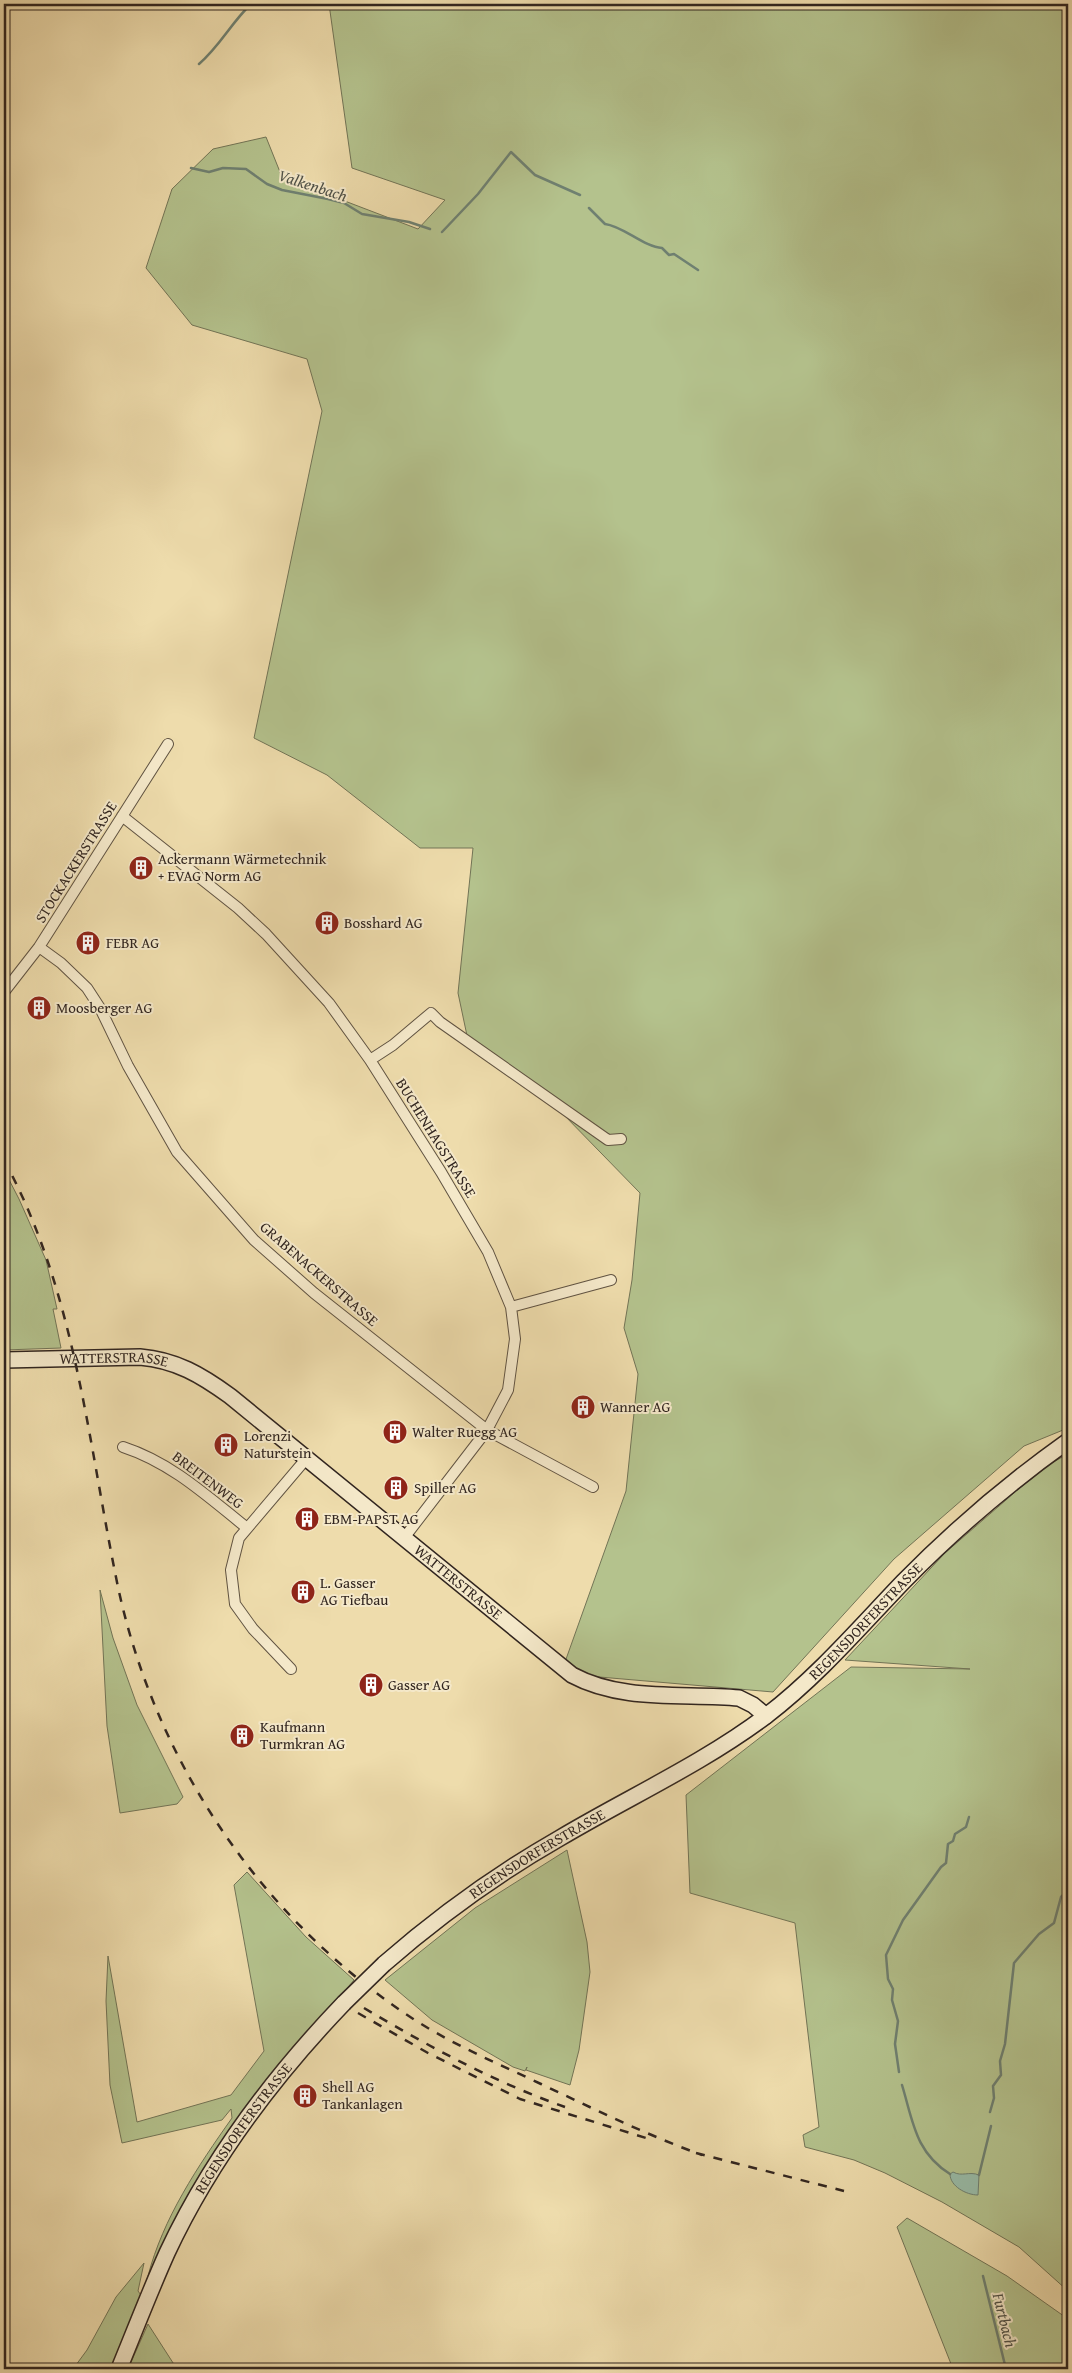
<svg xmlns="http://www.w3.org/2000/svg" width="1072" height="2373" font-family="'Gentium Book Plus',serif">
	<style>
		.green { fill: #b4c28d; stroke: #727456 }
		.water { fill: #99bca8; stroke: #6f8071 }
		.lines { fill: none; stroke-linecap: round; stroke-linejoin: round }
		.stream { stroke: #6f8071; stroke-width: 2.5 }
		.street-casing { stroke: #605342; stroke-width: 12 }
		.secondary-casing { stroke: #31251f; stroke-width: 18 }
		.street { stroke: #f4e8c9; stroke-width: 10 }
		.secondary { stroke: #f4e8c9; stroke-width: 15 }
		.rail { stroke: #31251f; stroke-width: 2.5; stroke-dasharray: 9 9; stroke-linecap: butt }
		.secondary-bridge-casing { stroke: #31251f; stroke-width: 18; stroke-linecap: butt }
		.secondary-bridge { stroke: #f4e8c9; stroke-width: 15 }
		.labels { text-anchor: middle; stroke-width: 4; stroke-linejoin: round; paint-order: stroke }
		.poi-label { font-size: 15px; fill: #31251f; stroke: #f4e8c9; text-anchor: start }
		.street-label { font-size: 15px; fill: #31251f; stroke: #f4e8c9 }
		.water-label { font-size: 16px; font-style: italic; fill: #505248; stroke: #f4e8c9 }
	</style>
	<rect width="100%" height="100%" fill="#eedcac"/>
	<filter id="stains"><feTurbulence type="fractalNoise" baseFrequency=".004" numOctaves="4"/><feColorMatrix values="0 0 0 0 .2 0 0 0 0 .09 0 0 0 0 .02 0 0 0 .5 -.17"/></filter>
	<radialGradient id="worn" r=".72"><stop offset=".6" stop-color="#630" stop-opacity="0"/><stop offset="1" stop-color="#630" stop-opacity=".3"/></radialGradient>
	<path class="green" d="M329,4h739v1424l-44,18 -130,113 -121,133 -185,-16 -23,-14 61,-171 12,-117 -14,-46 8,-48 8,-87 -78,-80 -93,-68 -11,-52 15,-145h-53l-93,-73 -73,-37 68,-327 -15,-52 -115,-34 -46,-57 26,-79 41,-40 53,-12 16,40 136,52 27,-29 -93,-32z
		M4,1170l15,29 27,61 11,49h-4l8,39 -57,2z
		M1068,1454l-1,18 1,819 -49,-44 -77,-45 -57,-29 -31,-13 -49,-13 -2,-12 16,-8 -24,-204 -105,-30 -4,-98 165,-128 119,2 -125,-9 100,-107 99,-86z
		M100,1590l13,48 24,67 46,92 -6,7 -57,9 -13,-87z
		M567,1850l20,92 3,30 -11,78 -9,35 -44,-15 1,-3 -2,4 -12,-4 -81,-47 -47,-40 90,-72z
		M247,1872l59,65 48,43 -82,98 -121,199 -3,-1c15,-58 50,-110 84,-158l-1,-9 -9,11 -100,23 -12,-58 -4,-84 2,-45 29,166 94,-27 33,-44 -30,-166z
		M907,2218l100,58 61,43v50h-115l-56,-142z
		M144,2263l-6,28 5,7 -29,71h-41l14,-19 29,-53z
		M148,2324l29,45h-49z"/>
	<path class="water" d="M953,2172c9,5 16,-1 26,3l-1,20c-12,0 -28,-9 -28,-21z"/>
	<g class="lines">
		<path class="stream" d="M199,64c21,-18 32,-41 52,-60
			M191,168l18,4 14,-4 23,1 21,15 15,6 46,9 16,4 18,11 47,8 21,7
			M589,208l16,16c18,2 39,23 57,24l7,7 5,-1 24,16
			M442,232l36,-38 33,-42 24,23 45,20
			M899,2072l-4,-28 3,-23 -6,-21 1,-11 -5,-10 -2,-24 17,-35 38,-53 5,-4 2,-19 5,-3 2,-7 11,-7 3,-10
			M902,2085c11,36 13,67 48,89
			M990,2112l4,-14 -1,-12 8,-11 -1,-14 5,-17 9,-81 25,-29 15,-11 7,-26 5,-5 2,-13
			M979,2175l12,-49
			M983,2276l23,93"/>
		<defs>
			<path id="street" d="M122,816l116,92 28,26 63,69 41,57 71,112 47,80 23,55 4,32 -7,51 -21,40 -83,108
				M39,947l22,16 26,25 13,20 28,58 49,86 77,88 60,53 173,137 106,57
				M4,992l35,-45 129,-203
				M370,1060l23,-15 38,-32 9,9 168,118 13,-1
				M511,1307l100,-27
				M123,1447c49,16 85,50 124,81
				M291,1669l-38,-40 -18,-25 -4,-34 8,-32 67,-79"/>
			<g id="secondary">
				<path id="s1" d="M4,1360l136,-3c36,3 61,18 90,39l342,279c50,27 111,18 167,23l14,7 13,11"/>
				<path id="s2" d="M384,1964c55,-48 113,-90 176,-126 69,-41 142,-74 206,-122 51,-39 93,-88 137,-134 51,-52 106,-99 165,-141"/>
				<path id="s3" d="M119,2369c16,-39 31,-78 48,-116 43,-92 107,-177 177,-250"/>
			</g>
		</defs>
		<use href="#street" class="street-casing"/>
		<use href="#secondary" class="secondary-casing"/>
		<use href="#street" class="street"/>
		<use href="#secondary" class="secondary"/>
		<path class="rail" d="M4,1160c72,132 84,283 114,427 38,178 147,337 300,435 40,25 81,42 123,62 53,25 106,51 161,71
			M364,2008c64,38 130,74 201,99
			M358,2013l70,40 92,46 126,39
			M696,2153l148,38"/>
		<defs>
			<path id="secondary-bridge" d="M344,2003l40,-39"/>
		</defs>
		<use href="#secondary-bridge" class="secondary-bridge-casing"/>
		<use href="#secondary-bridge" class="secondary-bridge"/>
	</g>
	<defs>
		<symbol id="building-disc" viewBox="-11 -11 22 22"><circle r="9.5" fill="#8f2418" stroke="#f4e8c9"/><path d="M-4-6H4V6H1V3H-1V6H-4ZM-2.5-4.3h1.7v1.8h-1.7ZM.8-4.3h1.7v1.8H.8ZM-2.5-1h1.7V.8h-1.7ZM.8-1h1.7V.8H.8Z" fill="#fff"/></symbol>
	</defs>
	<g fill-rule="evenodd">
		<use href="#building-disc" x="127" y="854" width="28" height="28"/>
		<use href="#building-disc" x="313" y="909" width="28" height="28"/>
		<use href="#building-disc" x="74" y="929" width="28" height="28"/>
		<use href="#building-disc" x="25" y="994" width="28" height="28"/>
		<use href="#building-disc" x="569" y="1393" width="28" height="28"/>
		<use href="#building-disc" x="381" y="1418" width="28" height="28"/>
		<use href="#building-disc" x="212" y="1431" width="28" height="28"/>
		<use href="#building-disc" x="382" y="1474" width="28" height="28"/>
		<use href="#building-disc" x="293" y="1505" width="28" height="28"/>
		<use href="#building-disc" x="289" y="1578" width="28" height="28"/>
		<use href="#building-disc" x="357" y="1671" width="28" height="28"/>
		<use href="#building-disc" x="228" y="1722" width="28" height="28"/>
		<use href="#building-disc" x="291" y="2082" width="28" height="28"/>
	</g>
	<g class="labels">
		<g class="poi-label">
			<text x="158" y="864">Ackermann Wärmetechnik<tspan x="158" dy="17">+ EVAG Norm AG</tspan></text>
			<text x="344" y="928">Bosshard AG</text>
			<text x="106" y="948">FEBR AG</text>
			<text x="56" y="1013">Moosberger AG</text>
			<text x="600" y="1412">Wanner AG</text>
			<text x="412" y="1437">Walter Ruegg AG</text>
			<text x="244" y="1441">Lorenzi<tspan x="244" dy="17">Naturstein</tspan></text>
			<text x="414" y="1493">Spiller AG</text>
			<text x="324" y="1524">EBM-PAPST AG</text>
			<text x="320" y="1588">L. Gasser<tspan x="320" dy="17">AG Tiefbau</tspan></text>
			<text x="388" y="1690">Gasser AG</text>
			<text x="260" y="1732">Kaufmann<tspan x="260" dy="17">Turmkran AG</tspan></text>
			<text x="322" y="2092">Shell AG<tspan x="322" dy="17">Tankanlagen</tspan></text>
		</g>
		<g class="street-label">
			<text transform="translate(76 862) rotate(-58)" y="5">STOCKACKERSTRASSE</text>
			<text transform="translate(436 1138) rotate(58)" y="5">BUCHENHAGSTRASSE</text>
			<text transform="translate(319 1274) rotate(41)" y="5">GRABENACKERSTRASSE</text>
			<text dy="5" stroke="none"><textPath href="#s1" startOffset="110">WATTERSTRASSE</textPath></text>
			<text transform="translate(208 1480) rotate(37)" y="5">BREITENWEG</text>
			<text dy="5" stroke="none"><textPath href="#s1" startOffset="530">WATTERSTRASSE</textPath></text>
			<text dy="5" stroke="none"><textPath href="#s2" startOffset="594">REGENSDORFERSTRASSE</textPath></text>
			<text dy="5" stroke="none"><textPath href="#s2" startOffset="189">REGENSDORFERSTRASSE</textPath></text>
			<text dy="5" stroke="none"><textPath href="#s3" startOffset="272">REGENSDORFERSTRASSE</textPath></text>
		</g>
		<g class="water-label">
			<text transform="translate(313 185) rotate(18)" y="6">Valkenbach</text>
			<text transform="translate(1005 2320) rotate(76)" y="6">Furtbach</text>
		</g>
	</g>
	<rect width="1072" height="2373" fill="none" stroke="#eedcac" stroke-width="20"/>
	<rect x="5" y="5" width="1062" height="2363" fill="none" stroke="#31251f" stroke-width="2.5"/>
	<rect x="10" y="10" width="1052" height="2353" fill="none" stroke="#31251f"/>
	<rect width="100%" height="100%" filter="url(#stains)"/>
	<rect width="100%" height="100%" fill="url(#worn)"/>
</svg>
